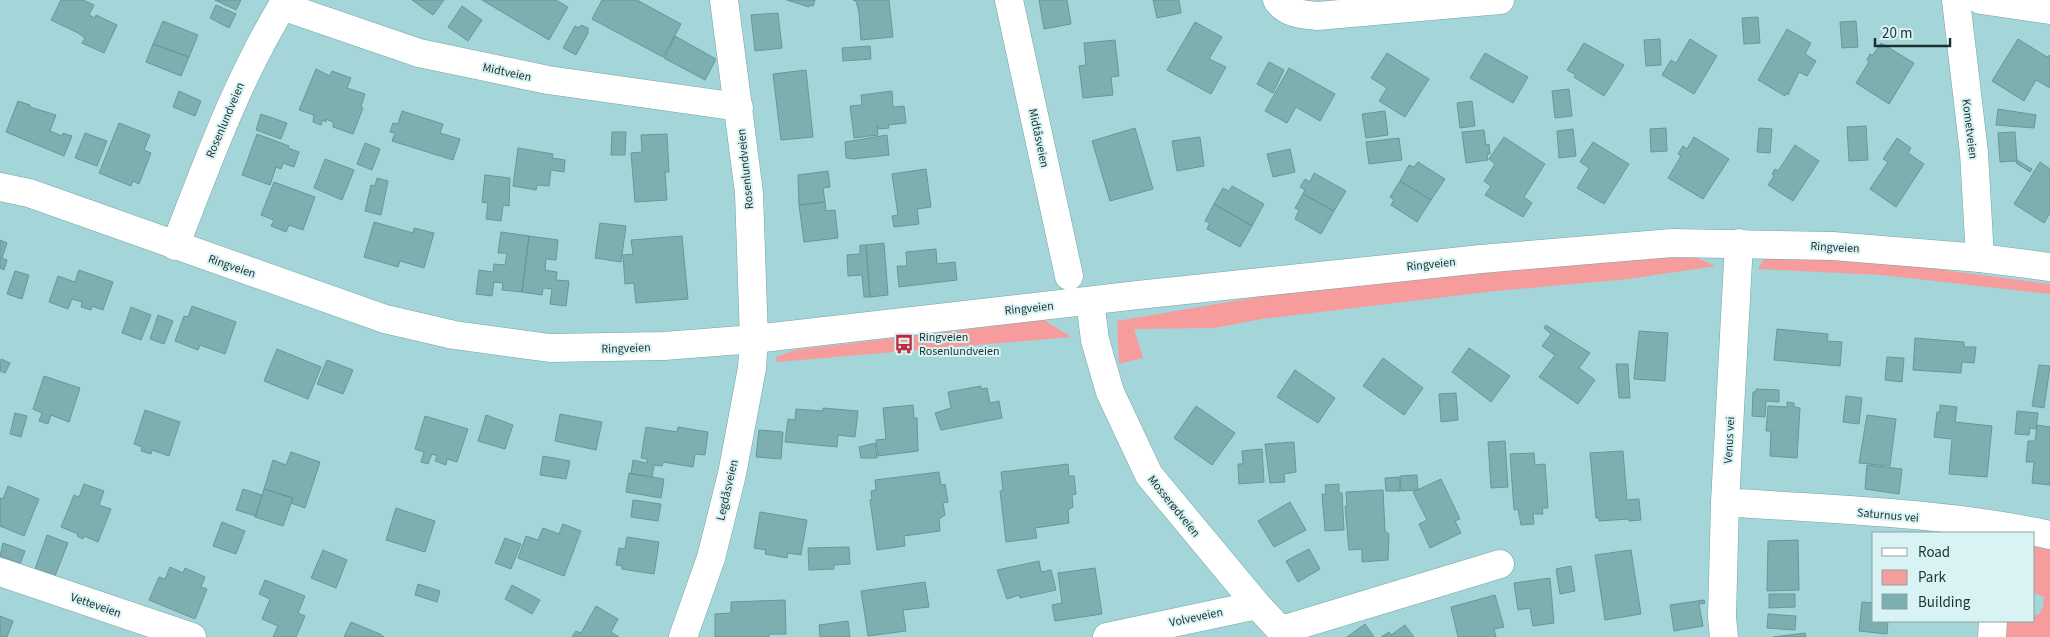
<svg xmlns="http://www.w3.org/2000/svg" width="2050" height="637" font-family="'Source Sans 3',sans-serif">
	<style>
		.green { fill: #f69c9c }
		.building { fill: #7daeb0; stroke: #67979a }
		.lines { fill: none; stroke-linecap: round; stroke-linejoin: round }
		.minor-casing { stroke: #73a4a6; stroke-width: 29 }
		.secondary-casing { stroke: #73a4a6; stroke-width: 29 }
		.minor { stroke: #fff; stroke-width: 28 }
		.secondary { stroke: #fff; stroke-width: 28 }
		.labels { text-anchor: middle; stroke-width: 4; stroke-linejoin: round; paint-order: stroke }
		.street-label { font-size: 12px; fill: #1c3031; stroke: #d9f2f3 }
		.poi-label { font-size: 12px; fill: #1c3031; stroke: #d9f2f3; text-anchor: start }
	</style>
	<rect width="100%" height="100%" fill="#a4d6d9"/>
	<path class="green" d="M1601,248l94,9 21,9 -88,13 -133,12 -233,28 -49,9 -79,1 9,29 -24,6 -2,-43 364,-62z
		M1764,259l111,2 175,23v10l-168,-19 -124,-6z
		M1044,320l27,17 -294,25 -1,-5 19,-7z
		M2034,542l16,3v92h-48v-16h32v-7l5,1 4,-9 1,-9 -10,-4z"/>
	<path class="building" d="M61,0h22l11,5 -5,10 6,3 1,-3 21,10 -13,28 -22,-10 3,-5 -7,-5 -27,-13z
		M215,0h26l-5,10z
		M412,0h32l-11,15z
		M482,0h74l12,7 -19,33z
		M602,0h35l44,24 -18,33 -71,-38z
		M787,0h28l-2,6 -3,-1 -1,2z
		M853,0h36l4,37 -32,3 -2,-28 -3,-11z
		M1039,0h28l4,24 -27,5z
		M1153,0h26l2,13 -24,5z
		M216,5l20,9 -7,14 -19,-10z
		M462,6l20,14 -14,21 -20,-14z
		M778,13l4,35 -27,3 -4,-36z
		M1758,17l2,26 -16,1 -2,-26z
		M163,21l35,14 -9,22 -36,-13z
		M1856,21l2,26 -16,1 -2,-26z
		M1195,22l27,15 -13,22 17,8 -15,27 -44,-24z
		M581,25l7,3v5l-12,22 -13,-7 12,-22 4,2z
		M1787,29l24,14 -6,11 11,7 -9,15 -8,-4 -11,23 -2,-2 -1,3 -27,-16z
		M675,36l41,23 -11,21 -41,-22z
		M1660,39l1,26 -15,1 -2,-26z
		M1690,39l27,17 -23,38 -32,-19 9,-15 5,3z
		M2018,39l29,18 3,-2v33l-14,-8 -12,21 -32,-20z
		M1115,40l4,36 -8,1 2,18 -30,3 -4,-32 7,-1 -2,-22z
		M1584,43l40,22 -20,31 -30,-19 2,-2 -9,-5z
		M1881,43l33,20 -25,41 -33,-21 13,-21 -2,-2 3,-6 3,1z
		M153,44l36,13 -8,19 -35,-14z
		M870,46l1,13 -28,2 -1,-13z
		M1387,53l42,26 -24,38 -26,-16 8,-13 -16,-10z
		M1485,53l43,24 -15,26 -43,-25z
		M1269,62l15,8 -11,23 -16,-9z
		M1289,68l46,26 -15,27 -24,-14 -9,16 -22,-12z
		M316,69l14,7 2,-5 19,7 -4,10 18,6 -4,12 2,2 -10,26 -20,-7v-5l-7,-3v3l-4,-2 -1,5 -8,-3 1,-7 -15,-5z
		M806,70l7,67 -32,3 -8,-66z
		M1569,89l3,27 -17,2 -3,-27z
		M179,91l22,10 -6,15 -22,-9z
		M892,91l1,16 11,-1 2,17 -18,2 1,3 -10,1 -2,-3 1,9 -24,3 -4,-32 12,-1 -1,-10z
		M18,101l12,4v2l26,8 -6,16 12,5 1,-3 9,3 -8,20 -58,-24z
		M1472,101l3,25 -15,2 -3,-25z
		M1998,109l38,6 -2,13 -38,-3z
		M402,111l41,13 -3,9 20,6 -7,21 -61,-19 3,-8 -5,-1 3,-9 5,1z
		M1385,111l3,24 -22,3 -4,-24z
		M261,114l26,9 -6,16 -25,-9z
		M119,123l31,12 -6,15 7,3 -12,31 -6,-3 -2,5 -32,-13z
		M1866,126l2,34 -19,1 -2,-34z
		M1135,128l18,61 -43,12 -18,-60z
		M1666,128l1,23 -16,1 -1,-23z
		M1759,128l13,1 -2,24 -13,-1z
		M1573,129l3,27 -17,2 -2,-27z
		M1484,130l2,15 3,-1 1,10h-3l1,6 -22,3 -4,-31z
		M612,132h14l-1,23h-14z
		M2015,132l2,28 15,9 -2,3 -14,-9 1,-2 -17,1 -2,-29z
		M85,133l22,8 -10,25 -22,-8z
		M257,134l32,12 -1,2 11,4 -5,15 -11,-4 -2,6 -5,-2 -6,18 -28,-10z
		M667,134l2,38h-4l2,28 -32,2 -4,-49 11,-1 -1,-17z
		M887,135l2,20 -36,4 -7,-1 -1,-16z
		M1200,137l4,29 -27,5 -5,-30z
		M1504,137l41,27 -21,33 8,6 -9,14 -38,-22 6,-9 -7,-5 11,-17 -6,-5z
		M1694,137l35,22 -26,40 -35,-21 13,-22 -3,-2 5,-8 4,3z
		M1399,138l3,22 -33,4 -3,-22z
		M1897,138l14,10 -3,5 16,11 -28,43 -26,-18 18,-27 -5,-3z
		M1593,142l36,22 -25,40 -27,-16 12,-20 -9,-6z
		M365,143l15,6 -8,21 -15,-6z
		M1795,145l24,16 -26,40 -25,-16 6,-9 -2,-2 3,-5 3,2z
		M518,148l35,6 -1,4 13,2 -1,12 -13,-2 -2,16 -12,-1 -1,5 -23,-4z
		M1290,149l5,23 -22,5 -6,-23z
		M325,159l29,11 -12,30 -28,-12z
		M1418,162l27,17 -14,21 -31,-19 9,-16 5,2z
		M2040,162l10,7v44l-6,10 -30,-19z
		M926,169l5,38 -14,2 2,15 -25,3 -2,-11 6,-1 -6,-41z
		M828,171l2,16 -7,1 2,14 -26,3 -1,-30z
		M1314,173l32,18 -12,20 -31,-17 2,-4 -5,-3 5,-8 5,3z
		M485,175l25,3 -1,28 -6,-1 -2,16 -15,-2 2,-16 -6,-1z
		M377,178l11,3 -7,34 -16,-4 6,-26 4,1z
		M1400,181l31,19 -14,22 -26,-17 3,-5 -4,-3z
		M274,182l41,15 -12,33 -14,-5 -3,7 -15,-6 3,-6 -13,-5z
		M1232,186l32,18 -12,22 -38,-22 9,-16 6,3z
		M1303,194l31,17 -13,23 -26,-15 4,-9 -4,-2z
		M825,202l1,9 9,-1 3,28 -34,4 -5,-37z
		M1214,204l38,22 -12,21 -33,-18 3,-6 -5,-2z
		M374,222l39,11 1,-5 20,5 -10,35 -24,-7 -2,6 -34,-10z
		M600,223l26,3 -5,36 -26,-4z
		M501,232l28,4 -7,56 -20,-2 1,-7 -9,-1 -2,14 -16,-2 3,-24 14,2 1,-8 11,1 2,-12h-9z
		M529,236l29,4 -2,20 -10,-1 -1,11 12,2 -1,8 13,1 -3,25 -16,-2 2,-15 -9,-1 -1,7 -20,-3z
		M682,236l6,63 -52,4 -2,-20 -9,1 -2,-29 10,-1 -2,-14z
		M0,240l7,3 -5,15 5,2 -3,10 -4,-2z
		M884,243l4,52 -18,2 -4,-52z
		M860,245h6l4,52h-6l-2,-22 -14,1 -1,-21 13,-1z
		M936,249l1,15 18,-2 2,18 -58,7 -2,-21h10l-1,-14z
		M79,270l34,12 -10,28 -11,-4 -1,4 -10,-3 1,-5 -10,-3 -4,10 -19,-7 9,-26 17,6z
		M15,271l14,4 -7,24 -15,-5z
		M192,306l44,16 -11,32 -25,-9 -2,5 -23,-9 9,-25 4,1z
		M131,307l20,8 -10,25 -19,-7z
		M158,315l15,6 -9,23 -14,-5z
		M1546,325l44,28 -11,15 16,12 -17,24 -39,-27 16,-22 -13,-9 9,-12 -7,-6z
		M1777,329l51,5 -1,7 15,1 -2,24 -66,-6z
		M1639,331l29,2 -3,48 -31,-2z
		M1915,338l49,4v5h12l-2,16 -12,-1 -1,11 -48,-3z
		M1469,348l41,28 -19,26 -39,-30z
		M277,349l44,18 -13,32 -44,-18z
		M1887,357l17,1 -2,24 -17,-2z
		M1383,358l40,30 -19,27 -41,-29z
		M1,359l9,4 -5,10 -5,-2z
		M327,360l26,10 -10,24 -26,-10z
		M1616,364h12l2,34h-11z
		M2039,365l11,1 -6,42 -12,-2z
		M1295,370l40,28 -17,25 -41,-26z
		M44,376l36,12 -11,34 -18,-7 -3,9 -9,-3 3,-8 -9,-4z
		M981,386v3l6,-1 3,15 9,-2 3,17 -61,12 -6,-17 16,-5 -3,-16z
		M1756,389l23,1v12l-13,-1 -1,16 -13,-1 1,-24h3z
		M1456,393l2,27 -17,2 -2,-28z
		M1846,396l16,2 -3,26 -16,-2z
		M1787,402l7,1v4l6,1 -3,50 -27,-2 1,-25h-5l2,-25 19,1z
		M913,405l1,13h3l1,33 -40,5 -2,-16 10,-1 -3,-31z
		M1940,405l17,2 -2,15 37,4 -5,51 -38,-3 3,-35 -18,-2 3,-25h3z
		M1196,406l39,27 -23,32 -38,-27z
		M823,408l35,3 -3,26 -17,-2 -1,12 -52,-5 3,-23 7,1 1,-11 27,2z
		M145,410l35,12 -11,34 -17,-6 -1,4 -10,-3 1,-4 -8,-3z
		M2017,411l21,2 -2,16 -6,-1 -1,7 -14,-1z
		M15,413l12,3 -6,21 -11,-3z
		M560,414l42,8 -6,28 -41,-9z
		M486,415l27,10 -8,24 -27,-8z
		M1867,415l29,4 -6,47 -31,-3z
		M425,416l43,13 -11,33 -10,-3 -1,6 -11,-4 2,-5 -5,-2 -4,10 -7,-2 3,-10 -9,-3z
		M2037,425l13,2v58l-18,-2 2,-21h-8l2,-21h7z
		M646,427l31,5 1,-5 30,5 -3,23 -10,-1 -2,13 -30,-5 -1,4 -8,-1 -2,12 -21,-3 2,-14 14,3v-4l-6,-1z
		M759,430l24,2 -2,27 -25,-2z
		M1505,441l3,46 -17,1 -3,-46z
		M1294,442l2,30 -12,2 1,8 -15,1 -5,-39z
		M875,443l2,15h-16l-2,-11z
		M1262,449l2,33 -25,2 -1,-20h5l-1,-13z
		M1623,451l4,49 12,-1 2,21 -12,1v-2l-30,2v-3h-3l-6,-65z
		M291,452l29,10 -15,46 -14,-5 2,-5 -29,-9 9,-29 13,5z
		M1534,453l1,12 10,-1 3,44h-6l1,6h-10l1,10 -13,1 -3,-16 -4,1 -4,-56z
		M543,456l27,5 -4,18 -26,-4z
		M1068,464l1,12h5l2,18 -4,1 1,12 -5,3 1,13 -34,5 2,10 -31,4 -6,-51h3l-2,-19z
		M1867,465l35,4 -3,25 -34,-5z
		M939,472l2,13 4,-1 3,18 -5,1 2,12 -6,4 1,12 -36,5 1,10 -28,4 -7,-50 2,-1 -1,-8 5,-1 -1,-10z
		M629,473l35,6 -3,19 -35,-6z
		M1417,475l1,15 -17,1 -1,-15z
		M1399,477l1,14h-14l-1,-13z
		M1441,479l19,40 -5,2 6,12 -31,15 -11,-24 8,-4 -14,-28z
		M84,484l20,7 -5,14 12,4 -13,33 -14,-6 -1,3 -6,-3 1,-2 -17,-7 13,-32 5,2z
		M1339,484v9h3l2,37 -19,1 -3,-37h4l-1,-9z
		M8,486l31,13 -15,37 -24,-10v-28l3,1z
		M243,489l19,6 -6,21 -20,-6z
		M264,489l29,9 -10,28 -28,-9z
		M1383,490l2,41 4,3 -1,26 -26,2v-13l-13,1 -4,-44h2l-1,-14z
		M633,500l28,4 -3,17 -27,-4z
		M1290,502l16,28 -32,17 -16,-26z
		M396,508l39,13 -10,31 -39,-12z
		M760,512l47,8 -6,35 -13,-2 -1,5 -22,-4 1,-4 -12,-2z
		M222,522l23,9 -9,23 -23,-8z
		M563,524l18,7 -17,45 -46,-18 8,-22 12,4 5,-12 16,6z
		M47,535l21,8 -13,33 -20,-7z
		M627,537l32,5 -5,32 -32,-5v-3l-6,-1 3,-17 6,1z
		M505,538l16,6 -10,25 -16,-6z
		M1798,540l1,50 -32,1 1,-50z
		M3,543l22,8 -5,13 -20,-8z
		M849,547l1,17 -16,1v4l-25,1 -1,-22z
		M1309,549l11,20 -22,13 -12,-21z
		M323,550l24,10 -11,28 -25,-10z
		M1631,550l10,64 -36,6 -10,-65z
		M1039,561l2,11 10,-2 5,20 -36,8 -1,-3 -12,4 -10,-29z
		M1571,566l4,25 -15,3 -4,-25z
		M170,567l13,6 2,-5 20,9 -4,10 6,2 -12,30 -46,-19 10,-23 6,2z
		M1095,568l7,46 -47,7 -3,-16 10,-2 -4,-30z
		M1550,578l4,45 -21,3 -3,-18 -12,2 -4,-27z
		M265,580l40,16 -7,17 7,3 -9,21h-23l5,-11 -16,-7 8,-20 -11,-5z
		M925,582l4,25 -26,3 3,21 -38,5 -7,-45z
		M418,584l22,7 -3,11 -22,-7z
		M512,585l28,15 -8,14 -27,-15z
		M1769,594h26v13l-26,1z
		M1495,595l9,32 -10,2 2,8h-38l-7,-30z
		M785,600l1,34h-17v3h-54v-23l16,-1v-11z
		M1704,600l1,3 -6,1 4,22 -29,5 -4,-26z
		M1862,602l12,1v18h14l-1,13 -28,-3z
		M596,606l22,13 -7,13 8,5h-47l4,-6 5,2z
		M1768,614l28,2 -1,14 -28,-2z
		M0,616l13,5 -6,16h-7z
		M848,621l2,16h-30l-1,-12z
		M351,622l29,12 4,3h-40z
		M1365,624l9,13h-27z
		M1405,625l9,12h-33l8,-5 2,3z
		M1805,633l1,4h-33z"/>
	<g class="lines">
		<defs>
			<path id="minor" d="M1009,0l60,276
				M1277,0c10,14 24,14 40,16l183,-16
				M1956,0l18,153 6,105
				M1981,0l69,10
				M282,6l137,47 129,27 191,27
				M175,246c33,-84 63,-169 111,-246
				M1090,301l5,39 15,52 39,83 108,130 30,32
				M1725,502c108,8 220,10 325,33
				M0,572l192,65
				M1282,630l218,-66
				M683,637l28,-79 21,-84 20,-106 2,-29 -5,-146 -25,-193
				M1107,637l150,-32
				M1724,637l-2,-20 3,-115 14,-259
				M1992,637l1,-16"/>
			<path id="secondary" d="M0,187l29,6 356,126 69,16 96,13 114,-2 90,-7 384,-44 343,-36 191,-16 161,3 147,12 70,9"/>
		</defs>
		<use href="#minor" class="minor-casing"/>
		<use href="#secondary" class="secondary-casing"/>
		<use href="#minor" class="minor"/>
		<use href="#secondary" class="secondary"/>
	</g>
	<defs>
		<symbol id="bus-bare" viewBox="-9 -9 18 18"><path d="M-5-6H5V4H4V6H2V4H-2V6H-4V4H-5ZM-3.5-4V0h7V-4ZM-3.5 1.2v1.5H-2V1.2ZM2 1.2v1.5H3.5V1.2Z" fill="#bd2d3e" stroke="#d9f2f3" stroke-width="2.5" paint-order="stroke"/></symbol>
	</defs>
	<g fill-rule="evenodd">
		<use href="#bus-bare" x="890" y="330" width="28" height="28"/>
	</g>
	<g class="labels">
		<g class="street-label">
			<text transform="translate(507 72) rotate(12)" y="4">Midtveien</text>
			<text transform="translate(225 120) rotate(-67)" y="4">Rosenlundveien</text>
			<text transform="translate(1970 129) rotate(83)" y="4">Kometveien</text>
			<text transform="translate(1039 138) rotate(78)" y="4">Midtåsveien</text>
			<text transform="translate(745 169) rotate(-96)" y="4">Rosenlundveien</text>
			<text transform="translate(1835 247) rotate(3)" y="4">Ringveien</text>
			<text transform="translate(1431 264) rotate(-6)" y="4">Ringveien</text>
			<text transform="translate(232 266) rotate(19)" y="4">Ringveien</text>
			<text transform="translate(1029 308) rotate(-6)" y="4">Ringveien</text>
			<text transform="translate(626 348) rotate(-2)" y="4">Ringveien</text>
			<text transform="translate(1729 440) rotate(-87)" y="4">Venus vei</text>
			<text transform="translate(727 490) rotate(-77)" y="4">Legdåsveien</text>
			<text transform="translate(1174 506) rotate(51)" y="4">Mosserødveien</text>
			<text transform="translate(1888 515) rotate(5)" y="4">Saturnus vei</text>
			<text transform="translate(96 605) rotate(19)" y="4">Vetteveien</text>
			<text transform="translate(1196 617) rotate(-12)" y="4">Volveveien</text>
		</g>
		<g class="poi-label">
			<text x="919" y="341">Ringveien<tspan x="919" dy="14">Rosenlundveien</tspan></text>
		</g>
	</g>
	<rect x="1872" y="532" width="162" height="90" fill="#d9f2f3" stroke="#8da4a5"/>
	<rect x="1882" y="548" width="25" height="8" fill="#ffffff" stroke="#8da4a5"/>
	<text x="1918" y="557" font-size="15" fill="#1c3031">Road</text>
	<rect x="1882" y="570" width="25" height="15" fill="#f69c9c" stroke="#8da4a5"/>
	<text x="1918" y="582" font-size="15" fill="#1c3031">Park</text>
	<rect x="1882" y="594" width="25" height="15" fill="#7daeb0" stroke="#8da4a5"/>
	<text x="1918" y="607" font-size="15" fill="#1c3031">Building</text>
	<path d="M1875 38v8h75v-8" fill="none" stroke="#1c3031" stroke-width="2.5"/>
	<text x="1882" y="38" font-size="15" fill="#1c3031" stroke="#d9f2f3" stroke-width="4" paint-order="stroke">20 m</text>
</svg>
